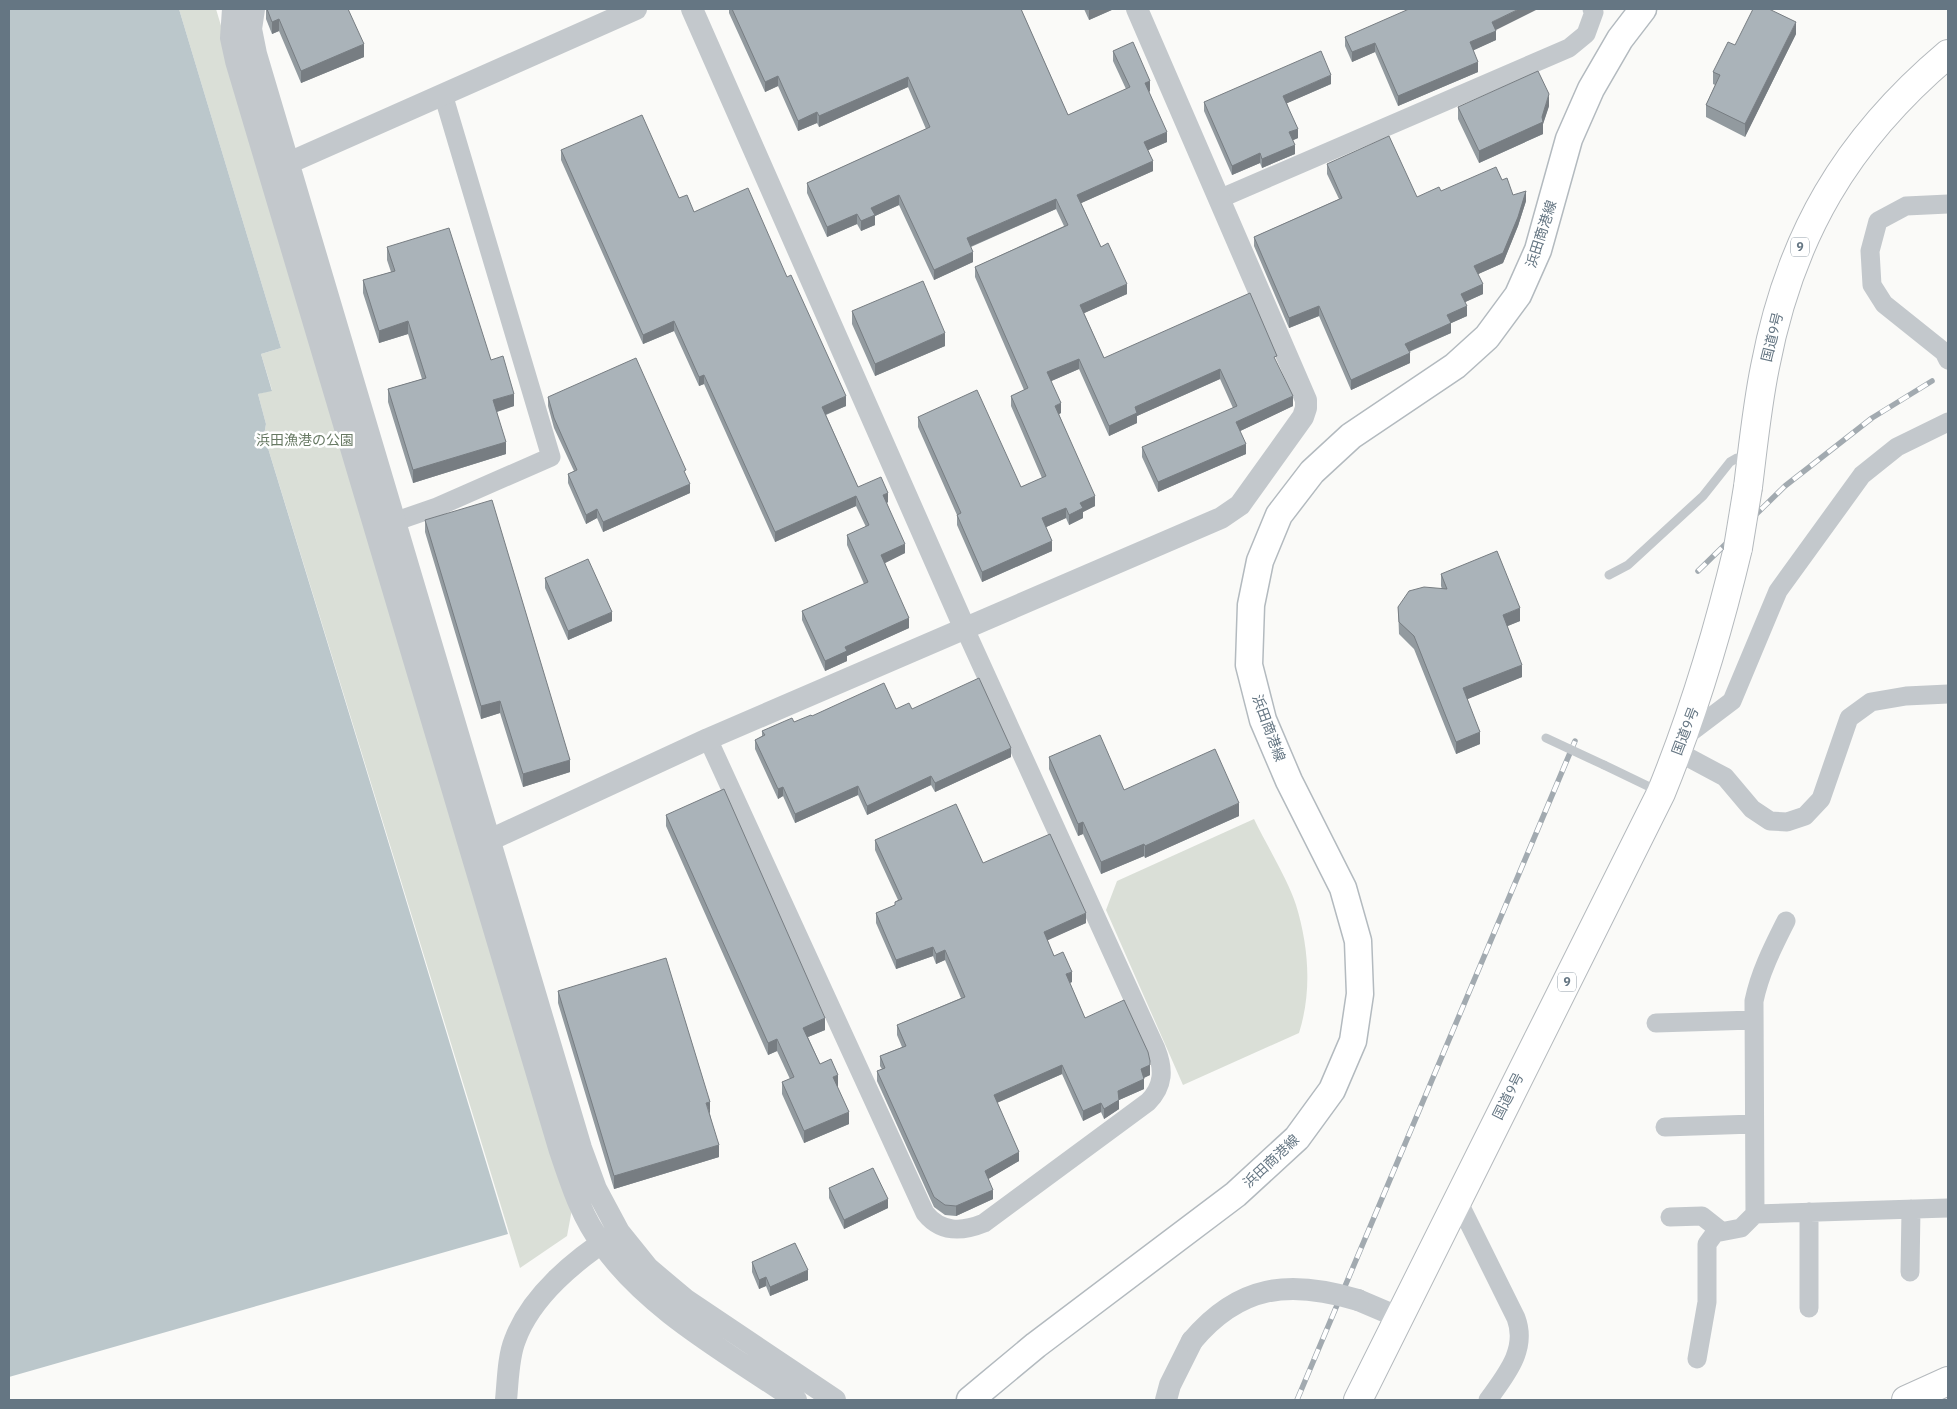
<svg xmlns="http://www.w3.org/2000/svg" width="1957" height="1409" font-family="'IBM Plex Sans','Noto Sans JP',sans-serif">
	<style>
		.green { fill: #dadfd7 }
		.water { fill: #bbc7cb }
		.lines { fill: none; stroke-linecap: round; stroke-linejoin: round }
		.secondary-casing { stroke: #b3babf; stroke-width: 29 }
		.trunk-casing { stroke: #b4b9bd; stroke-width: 30 }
		.motorway-casing { stroke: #b4b9bd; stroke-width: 30 }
		.service { stroke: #c3c8cc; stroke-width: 9 }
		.minor { stroke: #c3c8cc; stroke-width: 19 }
		.tertiary { stroke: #c3c8cc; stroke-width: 22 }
		.secondary { stroke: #fff; stroke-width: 26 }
		.trunk { stroke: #fff; stroke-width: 28 }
		.motorway { stroke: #fff; stroke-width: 28 }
		.rail-casing { stroke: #a2aab0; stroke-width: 5.5 }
		.rail { stroke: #fff; stroke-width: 4; stroke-dasharray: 11; stroke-linecap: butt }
		.trunk-bridge-casing { stroke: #b4b9bd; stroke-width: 30; stroke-linecap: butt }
		.service-bridge { stroke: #c3c8cc; stroke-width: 9 }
		.tertiary-bridge { stroke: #c3c8cc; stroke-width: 22 }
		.trunk-bridge { stroke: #fff; stroke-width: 28 }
		.wall { fill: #929a9f }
		.shaded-wall { fill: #777d82 }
		.building { fill: #aab3b9; stroke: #777d82 }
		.labels { text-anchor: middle; stroke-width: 5; stroke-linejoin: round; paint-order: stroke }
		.shield { fill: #fff; stroke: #939fa8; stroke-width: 1 }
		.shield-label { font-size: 12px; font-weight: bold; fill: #657683 }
		.street-label { font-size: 14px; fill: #657683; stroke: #fff }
		.park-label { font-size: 14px; fill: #687a64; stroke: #fff }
	</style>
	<rect width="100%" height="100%" fill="#fafaf8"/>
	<path class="green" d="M179,9h37l357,1195 -6,32 -47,32 -256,-833 2,-11 -8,-30 14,-4 -11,-36 20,-6z
		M1254,819c12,25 34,61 42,86 13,42 16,87 3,128l-116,52 -77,-175 11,-29z"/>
	<path class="water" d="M9,9h170l102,339 -20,6 11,37 -14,3 8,30 -2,11 244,799 -499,143z"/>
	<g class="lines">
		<defs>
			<path id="secondary" d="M970,1400l66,-55 200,-151 61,-56 35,-48 21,-49 7,-47 -2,-53 -15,-53 -54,-107 -26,-61 -14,-55 2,-60 9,-44 19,-46 33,-43 39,-36 104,-70 32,-29 31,-42 20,-45 31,-111 22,-50 29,-50 23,-30"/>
			<path id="trunk" d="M1748,487c5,-40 9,-81 17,-120 25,-131 81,-227 183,-313
				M1358,1400l303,-607c33,-81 57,-161 77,-245"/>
			<path id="motorway" d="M1906,1400l42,-19"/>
		</defs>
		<use href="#secondary" class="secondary-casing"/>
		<use href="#trunk" class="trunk-casing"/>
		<use href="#motorway" class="motorway-casing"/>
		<path class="service" d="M1609,575l19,-10 75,-69 27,-34 7,-4 12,1
			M1604,765l54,26"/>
		<path class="minor" d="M1219,199l350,-151 17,-14 8,-22 -2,-3
			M1948,204l-42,2 -28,15 -8,30 2,34 12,19 60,48 4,8
			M382,526l55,-19 114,-50 -108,-363
			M1683,738l49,-37 46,-110 84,-116 35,-28 51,-25
			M708,739l217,474c16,20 37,19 59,10l164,-121c16,-16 16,-33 8,-53l-191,-420
			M1678,752l47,25 27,32 18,12 17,1 18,-6 16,-17 28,-81 22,-16 35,-6 42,-2
			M1656,1023l98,-3
			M1665,1127l89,-3
			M1457,1199l59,119c12,32 -11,58 -28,82
			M1809,1212v96
			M1755,1214l193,-6
			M1670,1217l32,-1 19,15
			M1910,1272l1,-63
			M1697,1359l10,-57v-58l8,-11 26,-5 14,-14 -1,-213c6,-29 19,-54 32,-80"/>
		<path class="tertiary" d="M233,9l-2,29 5,23 324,1090c11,32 21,65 42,93 47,67 128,110 194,156
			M254,9l-3,20 5,25 325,1094 15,41 23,43 29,36 38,32 149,100
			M692,9l273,620
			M275,169l361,-160
			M477,846l231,-107 513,-221 19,-13 63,-88 3,-9v-8l-169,-391
			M1358,1300l40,17
			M506,1400c2,-19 2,-43 9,-60 16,-44 61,-81 99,-105
			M1166,1400l4,-15 22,-44"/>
		<use href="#secondary" class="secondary"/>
		<use href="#trunk" class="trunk"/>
		<use href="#motorway" class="motorway"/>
		<defs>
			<path id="rail" d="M1698,571l87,-85 87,-68 60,-37
				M1297,1400l278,-659"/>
		</defs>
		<use href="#rail" class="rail-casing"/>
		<use href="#rail" class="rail"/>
		<defs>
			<path id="trunk-bridge" d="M1738,548l10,-61"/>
		</defs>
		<use href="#trunk-bridge" class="trunk-bridge-casing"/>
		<path class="service-bridge" d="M1546,738l58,27"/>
		<path class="tertiary-bridge" d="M1192,1341c47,-56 97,-62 166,-41"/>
		<use href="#trunk-bridge" class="trunk-bridge"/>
	</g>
	<path class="wall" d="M266,9h82l16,48 -63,26 -22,-52 -7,3 -6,-15z
		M729,9h292l47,106 58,-26 -13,-28v-10l37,40 -1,1 18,50 -19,8 5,21 -72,32 20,44 26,47 -43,19 20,45 173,5 16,43 -53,25 6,23 -88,38 -16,-35v-10l91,-39 -13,-29 -83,37v7l-28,13 -30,-67 -28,12 10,32 -2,1 36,92 -12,6v6l-14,7 -3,-7 -20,9 6,24 -70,31 -25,-57v-10l-39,-88v-10l103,70 21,-9 -31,-72v-10l13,-6 -49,-113v-10l89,-41 -8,-17 -85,38 2,15 -39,18 -35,-75 -24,11v9l-14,6 -4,-7 -30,13 -20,-44v-10l119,-54 -18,-42 -89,40 -2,-4 -19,8 -20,-45 -13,6 -36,-79z
		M1084,9h30l-25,11z
		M1496,30v10l-23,10 5,22 -80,34 -23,-54 -23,10 -7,-16v-9z
		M1796,34l-51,103 -39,-20v-12l9,-20 -2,-1v-12l22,-27z
		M1331,84l-44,19 11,35 -5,2 2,14 -33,14 -2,-5 -28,12 -28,-64v-9z
		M1549,106l-6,18v10l-64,29 -21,-44v-12z
		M561,150l118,48 15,14 93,65 59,129 -20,9 32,72 30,15 -1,1 18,50 -20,10 24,65 -62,28v5l-22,10 -23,-51v-9l62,-27 -17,-39v-10l19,-8 -10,-21 -81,36 -71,-158 -5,2 -25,-55 -31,13 -82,-184z
		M1327,164l90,33 85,-17 11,15 13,6 -8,25 -15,37 -25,11 5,20 -18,8 2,14 -16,7v10l-42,19 1,11 -59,27 -32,-74 -30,12 -35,-82v-9l85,-38 -12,-25z
		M387,247l104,113 23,46 -17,6 9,42 -93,29 -25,-81v-13l34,-10 -14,-45 -29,9 -16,-50v-13l28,-8 -4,-12z
		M852,311l93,35 -70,30 -23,-52z
		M548,397l138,79 4,17 -87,39 -6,-14 -11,6 -18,-41v-9l6,-3 -20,-43 -6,-22z
		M425,520l145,252 -47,15 -23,-74 -19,6 -56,-187z
		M1441,574l79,47 -13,5 15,51 -55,22 13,45 -24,10 -42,-105 -15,-15 -1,-27 44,-18 -1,-3z
		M545,578l67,43 -44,19 -23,-52z
		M896,709h16l99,48 -76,35 -4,-7 -64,30 -9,-20 -63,28 -12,-27 -5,3 -23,-50v-9l7,-4v-5l32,-9 18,-6z
		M1049,757l75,33 115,26 -94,42 -1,-2 -43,18 -18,-40 -5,2 -29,-67z
		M666,815l159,215 -17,7 12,27 18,22 -1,1 12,37 -45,19 -22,-49v-12l8,-3 -13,-28 -9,4 -102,-229z
		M875,840l108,23 103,60 -39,17 7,16 18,26 -2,1 15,35 65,43v14l-6,3v11l-25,11v9l-15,10 -3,-7 -18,9 -21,-47 -65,29 22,58 -31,18 5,20 -37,17 -11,-1 -11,-8 -57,-126v-10l5,-2 -2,-3v-10l22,-9 -5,-12v-10l64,-27 -16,-38 -9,4 -3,-8 -37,13 -20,-46v-10l19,-8v-3l3,-2 -23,-50z
		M558,991l152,123 9,43 -105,32 -56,-186z
		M829,1188l59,20 -44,21 -15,-31z
		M752,1262l56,18 -38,16 -4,-10 -7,3 -7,-17z"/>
	<path class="shaded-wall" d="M1093,9h21l-25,11v-10z
		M1519,9h19l-46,23v-10z
		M279,19v12l-7,3v-12z
		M1796,22v12l-51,103v-13z
		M1496,31v9l-26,12v-10z
		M1375,43v9l-23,10v-10z
		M364,44v13l-63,26v-12z
		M1478,62v10l-80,34v-10z
		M1331,75v9l-48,21v-9z
		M778,76v10l-13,6v-10z
		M908,77v10l-89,40v-11z
		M1150,81v10l-5,3v-11z
		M1549,94v12l-6,18v10l-64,29v-12l63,-34z
		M817,112v11l-19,8v-10z
		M1298,129v9l-9,4v-10z
		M1167,132v10l-23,10v-10z
		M1295,145v9l-33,14v-9z
		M1260,153v10l-28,12v-9z
		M1153,161v10l-76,34v-10z
		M1526,191v10l-8,25 -15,37 -29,13v-10z
		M899,195v10l-24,11v9l-14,6v-10l10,-13z
		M1056,199v10l-89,39v-10z
		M857,214v10l-30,13v-10z
		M973,252v10l-39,18v-10z
		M1127,284v10l-47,21v-10z
		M1483,284v10l-22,10v-10z
		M1319,306v10l-30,12v-10z
		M1467,306v10l-20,9v-10z
		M408,321v13l-29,9v-12z
		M674,321v10l-31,13v-9z
		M1451,323v10l-46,20v-9z
		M945,333v13l-70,30v-12z
		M1410,353v10l-59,27v-10z
		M1079,359v10l-32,14v-11z
		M1220,369v10l-83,37v7l-28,13v-10l26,-19z
		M704,375v9l-5,2v-9z
		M514,394v12l-21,7v-13z
		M846,396v10l-24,10v-9z
		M1293,396v10l-57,27v-11z
		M1061,403v10l-6,3v-10z
		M506,442v12l-93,29v-13z
		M1246,444v10l-88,38v-10z
		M690,484v9l-87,39v-10z
		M888,493v9l-5,3v-10z
		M856,496v10l-81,36v-10z
		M1095,496v10l-12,6v6l-14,7v-10l11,-12z
		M1066,508v10l-24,11v-11z
		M597,509v9l-11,6v-9z
		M1052,541v10l-70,31v-10z
		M905,544v9l-24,12v-10z
		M1520,608v13l-17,7v-13z
		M612,612v9l-44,19v-9z
		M909,618v10l-62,28v5l-22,10v-10l20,-14z
		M1522,665v12l-59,24v-13z
		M500,701v12l-19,6v-13z
		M1480,732v12l-24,10v-12z
		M1011,748v9l-76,35v-9z
		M570,760v12l-47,15v-13z
		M931,776v9l-64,30v-9z
		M858,786v9l-63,28v-9z
		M783,787v9l-5,3v-10z
		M1239,803v13l-94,42v-12z
		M1083,822v12l-5,2v-12z
		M1144,844v12l-43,18v-12z
		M1086,913v10l-42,19v-10z
		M933,947v9l-37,13v-9z
		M945,950v10l-9,4v-10z
		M1072,972v10l-6,2v-10z
		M825,1018v12l-22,9v-11z
		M777,1039v12l-9,4v-12z
		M1062,1065v9l-68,30v-9z
		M1150,1065v10l-9,4v-10z
		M838,1075v11l-5,3v-12z
		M1144,1079v10l-25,11v9l-15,10v-10l14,-18z
		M710,1102v13l-4,-12z
		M1101,1103v9l-18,9v-10z
		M849,1112v12l-45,19v-12z
		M719,1145v12l-105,32v-13z
		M1019,1152v9l-34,20v-10z
		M993,1190v9l-37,17v-10z
		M888,1199v9l-44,21v-9z
		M808,1270v10l-38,16v-9z
		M766,1277v9l-7,3v-9z"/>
	<path class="building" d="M267,9h81l16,35 -63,27 -22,-52 -7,3z
		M732,9h289l47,106 62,-28 -17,-36 20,-9 17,39 -5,2 22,49 -23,10 9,19 -76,34 24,52 7,-4 19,41 -47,21 24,53 146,-65 27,63 -3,1 19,39 -57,26 10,22 -88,38 -16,-35 95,-41 -17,-37 -85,38 2,6 -28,13 -30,-67 -32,13 14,31 -6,3 40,90 -15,7 3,5 -14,7 -3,-7 -24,10 10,23 -70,31 -25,-57 4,-2 -43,-96 59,-27 44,97 25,-11 -35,-80 17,-8 -53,-121 93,-42 -12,-26 -89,39 6,14 -39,18 -35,-75 -28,13 4,7 -14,6 -4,-7 -30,13 -20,-44 123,-56 -22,-50 -89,39 -2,-4 -19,9 -20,-45 -13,6z
		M1409,9h110l-27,13 4,9 -26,11 8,20 -80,34 -23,-53 -23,9 -7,-15z
		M1753,9h16l27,13 -51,102 -39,-19 14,-30 -7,-3 15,-30 7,3z
		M1321,51l10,24 -48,21 15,33 -9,3 6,13 -33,14 -2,-6 -28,13 -28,-64z
		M1538,71l11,23 -7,23 1,5 -64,29 -21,-44z
		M642,115l37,83 8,-3 7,17 54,-24 39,89 4,-2 55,121 -24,11 36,80 23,-10 7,16 -5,2 22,49 -24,11 28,63 -64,29 2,4 -22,10 -23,-50 66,-29 -21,-47 22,-10 -13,-29 -81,36 -71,-157 -5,2 -25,-56 -31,14 -82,-185z
		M1389,136l28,61 22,-10 2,4 55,-24 6,13 5,-2 6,17 13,-4 -8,26 -15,36 -29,13 9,18 -22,10 6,12 -20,9 4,8 -46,21 5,9 -59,27 -32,-74 -30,12 -35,-81 88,-39 -15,-34z
		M449,228l42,132 12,-4 11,38 -21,6 13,42 -93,28 -25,-81 38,-11 -18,-57 -29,10 -16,-51 32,-9 -8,-24z
		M923,281l22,52 -70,31 -23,-53z
		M636,358l50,112 -2,1 6,13 -87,38 -6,-13 -11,6 -18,-41 9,-4 -23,-52 -6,-21z
		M492,500l78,260 -47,14 -23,-73 -19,5 -56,-186z
		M1497,551l23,57 -17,7 19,50 -59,23 17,44 -24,10 -42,-106 -15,-14 -1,-15 11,-16 15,-4 23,2 -6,-15z
		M588,559l24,53 -44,19 -23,-53z
		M979,678l32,70 -76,35 -4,-7 -64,30 -9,-20 -63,28 -12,-27 -5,2 -23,-49 10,-5 -3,-4 30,-13 2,4 17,-7 1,1 72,-33 12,26 13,-6 3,6z
		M1100,735l24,55 91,-41 24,54 -94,43 -1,-2 -43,18 -18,-40 -5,2 -29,-67z
		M724,789l101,229 -22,10 17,36 11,-5 7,16 -5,2 16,35 -45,19 -22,-49 12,-5 -17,-38 -9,4 -102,-228z
		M956,804l27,59 67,-29 36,79 -42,19 10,24 9,-4 9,20 -6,2 19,44 39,-18 24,52 2,9v4l-9,4 3,10 -26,12 1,9 -15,9 -3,-6 -18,8 -21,-46 -68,30 25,57 -34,19 8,19 -37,16 -11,-1 -11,-8 -57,-126 8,-3 -5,-12 26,-10 -9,-21 68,-28 -20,-47 -9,4 -3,-7 -37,13 -20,-47 19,-8v-3l7,-3 -27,-59z
		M666,958l44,144 -4,1 13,42 -105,31 -56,-185z
		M873,1168l15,31 -44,21 -15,-32z
		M795,1243l13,27 -38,17 -4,-10 -7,3 -7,-18z"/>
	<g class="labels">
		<g class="shield">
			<rect x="1791" y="237.5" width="18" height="19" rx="4"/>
			<rect x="1558" y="972.5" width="18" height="19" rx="4"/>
		</g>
		<g class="shield-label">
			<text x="1800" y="251">9</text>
			<text x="1567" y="986">9</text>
		</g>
		<g class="street-label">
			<text transform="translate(1541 234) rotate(-72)" y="5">浜田商港線</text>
			<text transform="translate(1772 337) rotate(-76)" y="5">国道9号</text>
			<text transform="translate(1269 728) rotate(70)" y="5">浜田商港線</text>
			<text transform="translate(1685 731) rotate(-69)" y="5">国道9号</text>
			<text transform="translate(1508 1096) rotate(-63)" y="5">国道9号</text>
			<text transform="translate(1271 1161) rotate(-43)" y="5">浜田商港線</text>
		</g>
		<g class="park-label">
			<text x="305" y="445">浜田漁港の公園</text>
		</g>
	</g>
	<rect width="1957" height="1409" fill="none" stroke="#657683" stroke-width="20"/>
</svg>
